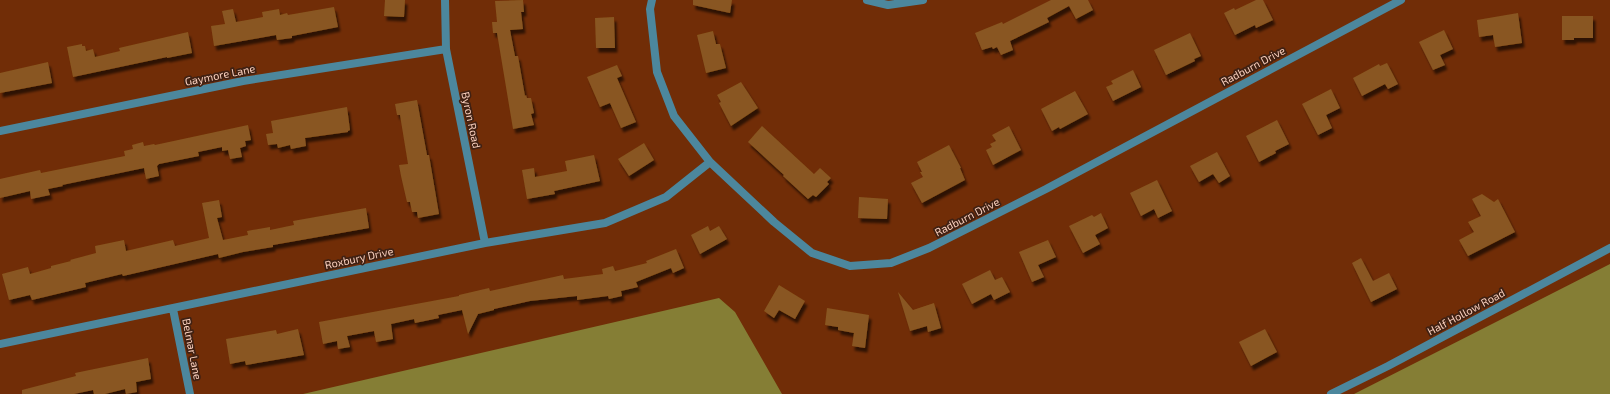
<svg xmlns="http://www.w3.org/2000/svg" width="1610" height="394" font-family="'Exo 2',sans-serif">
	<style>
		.forest { fill: #857e35 }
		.building { fill: #895720; filter: url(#shadow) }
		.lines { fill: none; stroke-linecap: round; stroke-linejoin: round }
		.minor { stroke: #4c879d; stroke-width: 8 }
		.tertiary { stroke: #4c879d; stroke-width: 8 }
		.labels { text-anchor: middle; stroke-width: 3.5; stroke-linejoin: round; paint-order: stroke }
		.street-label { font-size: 11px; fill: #fbd1bf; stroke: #402113 }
	</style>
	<defs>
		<filter id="shadow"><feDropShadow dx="2.5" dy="4.5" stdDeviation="1" flood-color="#0009"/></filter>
	</defs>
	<rect width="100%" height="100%" fill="#712d07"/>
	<path class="forest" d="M1610,264v130h-256z
		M719,298l16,14 47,82h-479z"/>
	<path class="building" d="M385,0h20l-1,17 -20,-1z
		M523,0l1,12h-3l2,17 -13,1 5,26h3l7,40 1,-1 1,3h4l3,15 -3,1 3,11 -21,4 -16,-96h-4l-1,-11h5l-2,-21z
		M693,0h39l-2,13 -37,-8z
		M1051,0h37l5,10 -17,9 -7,-13 -22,12 2,4 -39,19 3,9 -12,5 -4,-8 -4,2 -1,-2 -10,3 -7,-17 27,-11 1,2z
		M1256,0h7l10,20 -17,8 -1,-3 -20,10 -11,-22 10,-5 1,2z
		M334,7l4,20 -46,9v2l-15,2 -1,-5 -62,11 -3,-20 14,-2 -3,-13 11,-2 3,13 27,-5 -1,-5 17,-3 1,6 7,-2 1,2z
		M1518,13l4,30 -27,4 -2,-12 -14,2 -2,-17z
		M1562,16h31v22h-19v2h-12z
		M614,17l1,31h-19l-1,-30z
		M1444,30l9,19 -13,6 5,10 -12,5 -14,-28z
		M713,31l3,13h4l6,24 -20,5 -9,-38z
		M188,32l4,21 -25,5v-1l-94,20 -6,-30 15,-3v2h3l1,5 7,-2 2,8 25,-6 -1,-3z
		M1190,33l11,23 -7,3 1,2 -29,14 -12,-25z
		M48,62l4,21 -52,10v-20z
		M1387,63l11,21 -10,5 -3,-5 -23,12 -9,-18 26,-14 1,2z
		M617,65l5,11 -5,2 19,44 -15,6 -11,-25 -10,4 -13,-30z
		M1133,70l8,17 -28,14 -7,-14 7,-3 -2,-3z
		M741,82l17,26 -27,18 -12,-23 2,-1 -4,-7z
		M1331,89l9,19 -14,7 6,13 -14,7 -16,-31z
		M1075,91l13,23 -28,15 -1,-2 -7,4 -11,-22z
		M417,100l10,55h2l10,59 -21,4 -1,-6h-5l-2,-10h-3l-6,-26 -2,-11 9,-1 -8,-49h-3l-2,-11z
		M347,107l3,23 -2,1v1l-43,6 1,8 -15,3 -1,-4 -12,3 -1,-4 -9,1 -2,-11 7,-1 -2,-12z
		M1277,120l12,24 -14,7 1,2 -17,9 -13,-26z
		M248,125l3,15 -6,1 1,5 -6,2 2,9 -12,2 -2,-9 -6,1v-4l-24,5 1,4 -40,8 -2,2 2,10 -13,3 -2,-11 -82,17 1,1 -15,3 2,6 -19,4 -1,-8 -30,7v-19l40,-9 1,3 84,-17 -1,-5 9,-2 -1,-4 11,-3 1,4 10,-2 1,1z
		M762,126l52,48 6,-6 11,10 -4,4 2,2 -13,13 -3,-2 -5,4 -25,-23 1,-1 -36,-33z
		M1009,126l12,24 -28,15 -7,-15 6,-3 -2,-3 6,-3 -4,-6z
		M644,143l10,17 -25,16 -11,-17z
		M949,145l12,23h-1l5,12 -43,23 -11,-20 12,-6 -3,-5h2l-5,-10z
		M1217,152l13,24 -11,7 -6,-9 -14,8 -9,-16z
		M594,155l6,26 -46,10 1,3 -28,5 -5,-29 12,-2 1,9 32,-6 -2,-10z
		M1157,180l15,31 -14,7 -4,-9 -13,7 -11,-23z
		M1482,194l12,8 4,-3 17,33 -47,24 -9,-16 15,-8 -6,-10 13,-6 -9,-17z
		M859,197l29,2 -1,20 -29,-1z
		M219,200l3,17 -5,1 6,22 25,-5 -1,-4 23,-4v3l24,-5 -1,-4 73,-13 3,20 -96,17v2l-30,5 -24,6 -1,-4 -95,22 -1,-2 -37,9 1,4 -54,13 -2,-5 -21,5 -7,-26 26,-7 2,7 21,-6v-2l20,-5 -1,-1 26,-7 -1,-7 29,-6 2,11 47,-11 2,6 34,-8 -7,-35z
		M1101,213l7,15 -13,7 5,9 -17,9 -14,-27 23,-11 2,2z
		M708,226l2,5 9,-5 8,13 -27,15 -9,-19z
		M1048,240l8,17 -18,8 6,12 -12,5 -13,-30z
		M676,249l8,19 -11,5 -2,-5 -35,14 2,5 -17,4 1,5 -13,3 -1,-3 -31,4v-4l-47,5 -36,8v1l-16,4 -10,20 -6,-24 -24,5 1,3 -24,5 -1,-4 -23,5 2,15 -17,3 -2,-11 -27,5 3,11 -12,2 -1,-8 -14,3 -4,-22 140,-26v-1l30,-7 1,3 73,-16 1,4 39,-5 -1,-5 11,-3 2,5 32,-8 -1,-2z
		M1361,258l12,23 16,-8 8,16 -26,13 -19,-39z
		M990,270l5,10 7,-3 8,15 -16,8 -3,-6 -19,10 -10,-20z
		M779,285l26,16 -10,18 -16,-9 -5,8 -10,-7z
		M898,292l15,18 21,-7 7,25 -13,4 -1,-6 -17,5z
		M827,308l42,7 -4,33 -13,-2 2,-13 -16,-3v-3l-13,-2z
		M298,329l6,26 -58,10 -1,-4 -15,3 -4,-25 50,-9 1,4z
		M1265,329l12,23 -26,14 -12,-24z
		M148,358l3,21 -15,3 1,10 -11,2 -1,-5 -20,5h-11l-1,-4 -19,4h-52v-4l54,-14 -1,-3z"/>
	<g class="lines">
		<path class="minor" d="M445,0l1,49 39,194
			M652,0l-2,9 7,63 17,44 36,46 64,60 38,31 38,13 41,-3 38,-15 117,-59 355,-189
			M867,0l21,5 35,-5
			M0,131l243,-50 203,-32
			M173,309l17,85
			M0,344l485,-101 120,-20 61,-26 44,-35"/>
		<path class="tertiary" d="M1331,394l57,-28 222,-118"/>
	</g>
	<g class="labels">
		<g class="street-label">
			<text transform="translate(1253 66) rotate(-28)" y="4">Radburn Drive</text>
			<text transform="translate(220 75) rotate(-11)" y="4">Gaymore Lane</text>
			<text transform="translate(471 120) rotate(78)" y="4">Byron Road</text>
			<text transform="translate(967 217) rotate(-27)" y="4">Radburn Drive</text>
			<text transform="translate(359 258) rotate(-12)" y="4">Roxbury Drive</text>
			<text transform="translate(1466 312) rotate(-28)" y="4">Half Hollow Road</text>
			<text transform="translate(192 349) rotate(79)" y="4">Belmar Lane</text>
		</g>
	</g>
</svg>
